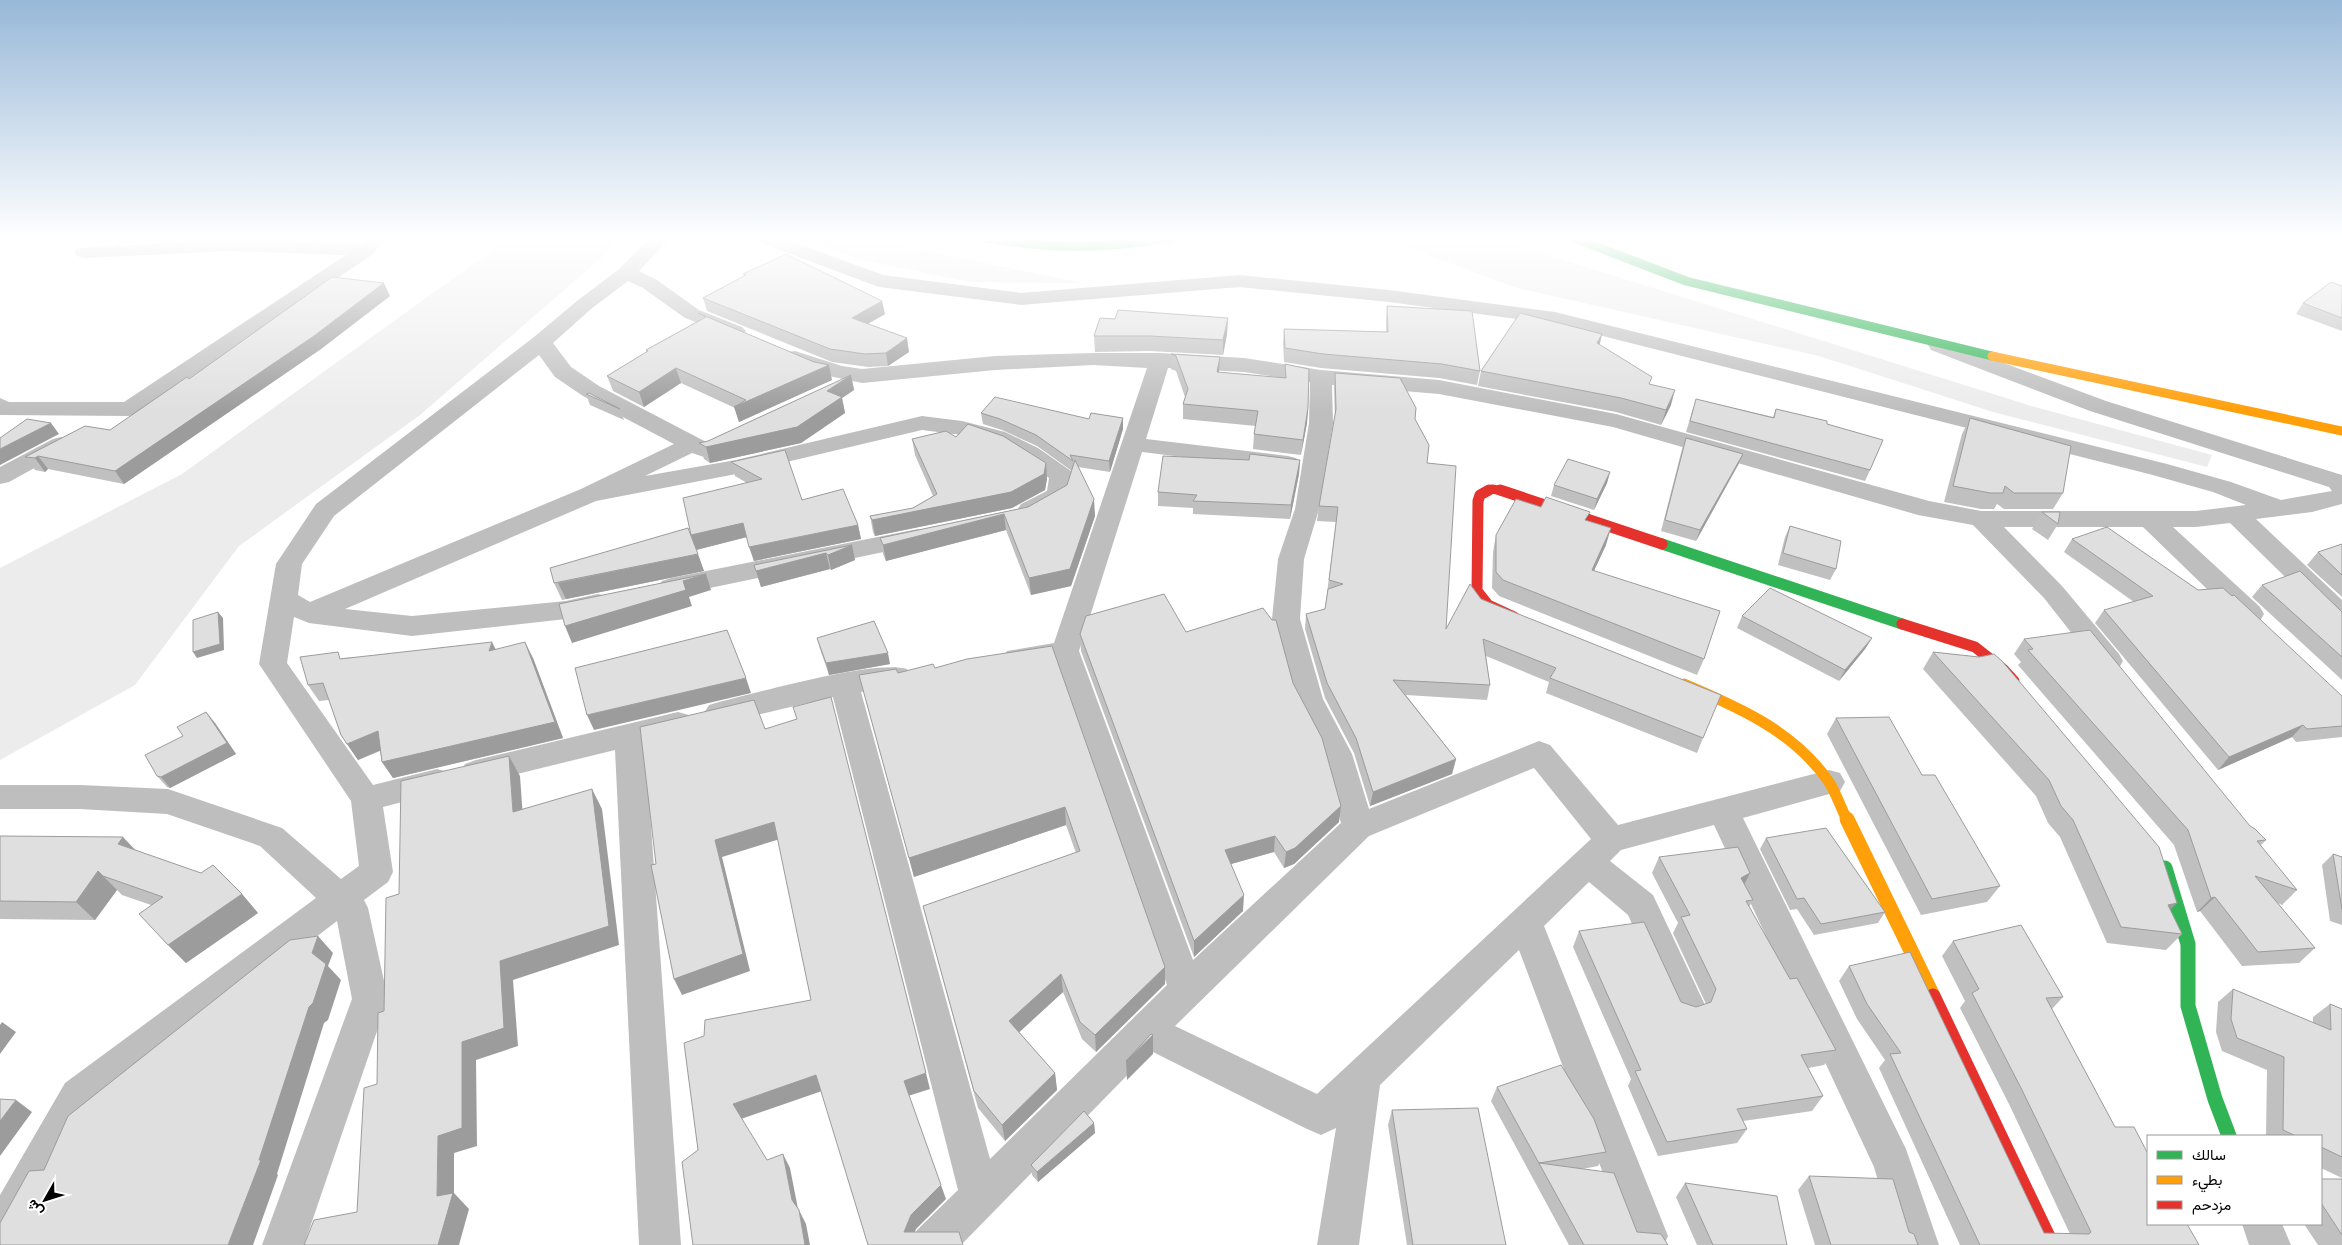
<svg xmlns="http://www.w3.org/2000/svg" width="2342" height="1245" font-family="'Open Sans',Vazirmatn,sans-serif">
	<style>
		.green { fill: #ececec }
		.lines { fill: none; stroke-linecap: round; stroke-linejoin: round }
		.street { fill: #bebebe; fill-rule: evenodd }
		.fast-far2 { stroke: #30b455; stroke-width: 9 }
		.fast-far1 { stroke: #30b455; stroke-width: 11 }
		.fast { stroke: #30b455; stroke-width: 15 }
		.slow-far2 { stroke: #ff9f0a; stroke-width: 9 }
		.slow-far1 { stroke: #ff9f0a; stroke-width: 11 }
		.slow { stroke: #ff9f0a; stroke-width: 15 }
		.jam-far2 { stroke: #e5322d; stroke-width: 9 }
		.jam-far1 { stroke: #e5322d; stroke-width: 11 }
		.jam { stroke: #e5322d; stroke-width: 15 }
		.wall { fill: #c0c0c0 }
		.shaded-wall { fill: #9c9c9c }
		.building { fill: #dfdfdf; stroke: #9c9c9c }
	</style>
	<rect width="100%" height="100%" fill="#fff"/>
	<path class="green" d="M509,238h112l-22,22 -179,155 -181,131 -104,139 -135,75v-192l182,-94z
		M806,238h77l25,9 174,36 -113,-1 -112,-23z
		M1426,238h67l542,169 177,48 -5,12 -214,-55 -174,-56 -302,-68 -111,-41z"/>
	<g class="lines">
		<path class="street" d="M367,238h20l-14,16 -236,160 -8,2 -129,-1v-17l9,4h115l222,-147 -117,-4 -145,7 -7,-2 -3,-4 3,-4 152,-9 132,5z
			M650,238h20l-31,33 18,9 42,30 43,17 4,4 -4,4 -7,2 -50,-19 -42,-30 -15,-7 -37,28 -38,34 18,24 28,19 113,59 4,5 -4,5 -8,2 -12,-4 -47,23 91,-16 186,-44 40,5 43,11 33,16 33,23 3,5c-1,6 -1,14 -4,19 -6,13 -37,24 -49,21l-4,-6 4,-6 26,-13 2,-13 -28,-20 -32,-16 -27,-7 -40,-5 -186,44 -140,27 -251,108 67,7 154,-15 32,-7 10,2 4,7 -4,7 -42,9 -154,17 -103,-13 -15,-6 -7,46 86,122 64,-16 11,3 5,9 -5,9 -65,17 10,65 -5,10 -24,18 4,8 20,91 -84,246h-42l90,-246 -15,-78 -246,188 -74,136h-17v-50l65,-112 251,-185 -56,-52 -93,-32 -87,-5h-80v-24h80l88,4 114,39 59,51 18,-13 -8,-65 -92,-137 17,-100 40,-60 218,-167 43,-36 42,-32zM539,355l16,22 28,19 91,48 -93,45 -271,113 -12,-7 4,-31 32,-48z
			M757,238h26l100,37 138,18 219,-18 149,15 166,22 612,152 64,18 50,18 51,-9 -3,-4 -239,-76 -159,-61 -3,-5 3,-5 8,-1 167,62 236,74v29l-30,8 -56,7 86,81v25l-10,-2 -102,-100 -34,4h-23l87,80 4,7 -4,7 -10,2 -10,-2 -97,-94h-139l58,59 57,68 4,7 -4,7 -10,3 -10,-3 -55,-70 -71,-73 -55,-10 -305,-88 -174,-33 -107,-9 1,38 -14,86 -15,50 -4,60 23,80 29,55 17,55 170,-68 11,4 68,80 211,-55 11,3 5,9 -5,9 -97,27 163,331 33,96h-42l-23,-78 -160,-342 -93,25 -11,11 43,34 52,110 -5,12 -13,4 -13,-4 -46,-102 -39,-33 -45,44 124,310 -4,9h-34l-111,-295 -139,135 -21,160h-42l19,-117 -15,7 -14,-6 -156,-78 -190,194h-50l6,-15 41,-40 -125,-493 -114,27 -10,-3 -5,-8 5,-8 10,-3c38,-9 156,-43 188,-33l4,7 -4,7 -46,9 129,467 177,-174 -112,-323 -38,6 -10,-3 -4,-7 4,-7 47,-8 93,-275 -54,-3 -98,5 -133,13 -33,-7 -42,-14 -3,-5 3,-5 8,-1 47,15 20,3 133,-13 98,-3h67l84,5 77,12 118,10 177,34 313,87 52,10h215l50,-6 -33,-13 -64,-18 -594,-150 -166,-22 -149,-15 -219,18 -142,-18 -120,-45zM1168,368l76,4 66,10 -1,41 -14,86 -17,50 -6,60 21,80 29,55 19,69 -148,137 -114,-309 63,-199 146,18 8,-2 4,-5 -4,-5 -8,-2 -142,-17zM1534,768l57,71 -274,255 -142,-68 194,-190z
			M61,437l8,2 4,5 -4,5 -60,33 -9,2v-17l53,-28z
			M918,529l9,2 4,6 -4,6 -256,53 -9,-3 -4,-6 4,-6 9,-3z
			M678,712l11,3 4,8 -4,8 -44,11 36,503h-42l-24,-495 -139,34 -11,-4 -4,-8 4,-8 11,-4z
			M2242,1224h40l9,21h-42z"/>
		<path class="fast-far2" d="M987,238c63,12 121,10 184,0
			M1574,238l112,43 306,75"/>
		<path class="fast-far1" d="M1662,544l240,80"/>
		<path class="fast" d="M2165,868l23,76v62l27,93 14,37"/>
		<path class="slow-far2" d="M1992,356l350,75"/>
		<path class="slow-far1" d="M1684,684c54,23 110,47 145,98 7,11 12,26 18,38"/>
		<path class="slow" d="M1847,819l86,177"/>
		<path class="jam-far2" d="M1487,492l5,-3 15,3"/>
		<path class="jam-far1" d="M1489,490l-9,5 -2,6 -1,90 11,14 26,12
			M1500,490l162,54
			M1902,624l73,23 28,22 11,12"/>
		<path class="jam" d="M1933,996l119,249"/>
	</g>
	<path class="wall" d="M115,238h62l-3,2 -55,4z
		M263,238h55l-2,2z
		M743,274l142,40 -17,10 41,28 -21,14 -20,1 -36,-5 -125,-51 -4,-13 41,-22z
		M2342,286v45l-46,-17 7,-11z
		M390,296l-69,53 -197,135 -76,-15 -3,3 -10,-2 -10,-13 85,-27 79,-51z
		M1387,306l93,65 -3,14 -38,-7 -118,-10 -37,-6 -1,-19 1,-14 102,3v-12z
		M698,313l134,67 -93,42 -4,-14 -54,-25 -37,24 -31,-16 -6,-15 40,-24 -1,-2 54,-30z
		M1228,318l-1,16 -4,21 -73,-4 -55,1 -1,-16z
		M1599,345l50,39 22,21 -10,20 -45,-13 -138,-26 3,-15z
		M1171,354l48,18 65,6 1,-14 23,44 -1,15 -6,32 -48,-6 1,-15 2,-8 -73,-7v-15l2,-7 -9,-26 -5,-2z
		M1335,373l80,46 12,44 19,166 35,-30 222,139 -6,15 -151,-60 3,-11 -63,-26 4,29 -3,15 -81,-5 50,64 -4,15 -82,32 -16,-53 -29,-55 -20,-69 1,-15 19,-5 11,-87 -19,-1 2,-15 16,-88 -1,-31z
		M851,375l3,15 -12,8 3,15 -44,30 -91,20 -6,-4 -5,-16 9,-2z
		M586,394l34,15 4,11 -34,-15z
		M1696,399l77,18 3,-8 51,15 43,46 -5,11 -179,-49z
		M981,413l108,6 34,-1v11l-13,43 -32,-5 17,49 -24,70 -40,9 -25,-65 -120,31 -3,-7 -3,-16 148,-31 39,-22 5,-14 -35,-25 -35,-16 -19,-6z
		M1970,418l93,75 -10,16h-49l-7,-5 -3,5h-13l-37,-7 18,-68z
		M956,437l90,26 1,16 -2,11 -33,18 -137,28 -2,-4 -3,-16 43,-8 20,-12 -18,-41 -3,-16z
		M1686,438l57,16 -5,11 -42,76 -35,-10 21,-82z
		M1249,460h51l-1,14 -9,45 -97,-5v-6l-35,-2v-14z
		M731,462l71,38 56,25 3,14 -107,22 -7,-24 -51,13 8,21 -142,29 -8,-17 138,-44 55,-56 -12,-7z
		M1610,472l-3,11 -13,27 -43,-14 3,-11z
		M2042,512l16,12 -10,16 -16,-11z
		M1587,521l19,24 -12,25 110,89 -7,16 -198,-79 -7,-8 1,-36 3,-17z
		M1790,526l46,43 -6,11 -52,-15 7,-28z
		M2072,539l270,157v41l-46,5 -4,-5 -74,33 -123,-147 9,-13 30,-8 -70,-50z
		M2342,544v53l-35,-32 11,-13z
		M852,545l3,15 -24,10 -1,-1 -69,18 -7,-22z
		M2262,585l80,27v68l-90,-83z
		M1742,616l130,22 -7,11 -26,32 -102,-53z
		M1080,634l213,49 46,139 -45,42 -10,4 -10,-16 -43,12 12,47 -49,46 -113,-306z
		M817,638l73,26 -61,11 -9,-26z
		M2024,639l242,201 -6,6 37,44 -15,15 -4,-2 37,45 -16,15 -57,3 -42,-55 -3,1 -23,-67 -156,-180 3,-3 -7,-8z
		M1052,646l113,321v17l-69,68 -14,-13 -19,-47 -44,40 36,41 2,17 -52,51 -27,-33 -55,-202 153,-53 -10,-28 -152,52 -55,-202 39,-2 37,-5z
		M495,649l38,9 30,80 -170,40 -11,-16 -2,-11 -22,9 -17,-25 -12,-35 -10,1 -11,-16 34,-27z
		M1933,652l46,5 191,253 12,24 -16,16 -59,-7 -47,-106 -12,-14 -12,-27 -113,-127z
		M206,712l9,11 21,31 -66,34 -3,-1 -10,-11 26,-40z
		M1836,718l86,57 78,111 -13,16 -66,13 -94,-181z
		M0,836l135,14 107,44 16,19 -72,50 -18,-18 -17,-40 -29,-10 -5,-5 -22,30 -95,-1z
		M1766,838l119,74 -7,11 -64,12 -17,-26 -7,1 -30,-61z
		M2333,854l9,3v68l-12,-4 -8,-56z
		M1659,857l85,27 9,16 -4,7 41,72 46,71 -12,15 -16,3 15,28 -11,15 -69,10 4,8 -10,14 -79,13 -30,-70 3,-7 -58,-132 6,-16 102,71 15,5 10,-3 -33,-71 5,-10 -26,-50z
		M1953,941l110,56 -11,12 63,118 84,118h-239l-81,-177 6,-8 -28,-41 -18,-38 10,-15 195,267 26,1 -61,-130 -49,-96 5,-7 -23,-45z
		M2233,989l80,34v-6l17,-13 12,5v169l-21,-10v-32h-55l1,-66 -45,-19 -6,-19 2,-30z
		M1497,1087l109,65 -8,14 -16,3 55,63 31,13h-99l-78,-144z
		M1392,1110l114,135h-99l-19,-120z
		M1094,1123l1,10 -57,49 -6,-7 -1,-10z
		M1809,1176l100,56 9,13h-103l-17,-55z
		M2321,1179h21v66h-24l-14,-21h17z
		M1685,1183l102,62h-90l-21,-48z"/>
	<path class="shaded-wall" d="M384,283l6,13 -69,53 -197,135 -9,-13z
		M882,301l3,13 -30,17 -3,-13z
		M1228,318l-1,16 -4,21v-15z
		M1602,334l-3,14 -2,-5z
		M907,338l2,14 -21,14 -2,-13z
		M1220,357l-1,15 -3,15 1,-15z
		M829,365l3,15 -93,42 -5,-15z
		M676,368l5,15 -37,24 -5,-15z
		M851,375l3,15 -12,8 3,15 -44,30 -91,20 -4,-16 121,-56z
		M1675,390l-4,15 -10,20 5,-15z
		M1308,408l-1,15 -6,32 2,-15z
		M1123,418v11l-13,43 -1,-11z
		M51,423l8,11 -59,31v-16z
		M1743,454l-5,11 -42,76 4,-11z
		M38,456l10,13 -3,3 -10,-14z
		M1300,460l-1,14 -9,45 1,-14z
		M1046,463l1,16 -2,11 -33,18 -137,28 -3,-16 172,-46z
		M1610,472l-3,11 -13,27 3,-11z
		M1094,499l1,17 -24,70 -40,9 -2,-17z
		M1004,514l2,16 -120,31 -3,-16z
		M743,523l4,14 -51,13 -5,-15z
		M858,525l3,14 -107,22 -5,-14z
		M1611,528l-5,17 -19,41 5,-16z
		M852,545l3,15 -24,10 -3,-15z
		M826,553l4,16 -69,18 -5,-16z
		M698,554l6,17 -138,28 -8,-16z
		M706,574l5,16 -22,7 3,9 -120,37 -7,-17 118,-45z
		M218,612l5,6 1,32 -27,8 -4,-6z
		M1872,638l-7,11 -26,32 6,-11z
		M492,642l8,16 -11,-7z
		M525,642l8,16 30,80 -170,40 -11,-16z
		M888,653l2,11 -61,11 -3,-12z
		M746,678l5,15 -157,37 -7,-15z
		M206,712l9,11 21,31 -66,34 -9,-11z
		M835,714l95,375 -22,7 -4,-15z
		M2303,725l-11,12 -74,33 11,-13z
		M378,731l10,16 -30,13 -11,-16z
		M509,756l11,20 4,56 -11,-20z
		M1456,759l-4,15 -82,32 3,-14z
		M592,789l10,20 17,136 -106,35 5,66 -42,14 1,86 -23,7v40l15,16 -10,36h-21l-1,-49 1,-60 24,-94 38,-81z
		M1341,806l-2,16 -45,42 -10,4 2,-16z
		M1065,807l1,18 -152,52 -5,-19z
		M774,822l6,17 -58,18 28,114 -68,24 -8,-16 41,-139z
		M1275,836l-1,16 -50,14 1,-16z
		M123,837l18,19 -23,-12z
		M98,871l19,19 -22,30 -19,-18z
		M1750,873l-8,16 -1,-11z
		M242,894l16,19 -72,50 -18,-18z
		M1244,895l-1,16 -49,46v-16z
		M2215,897l-15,14 -3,1 14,-14z
		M2177,903l-16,16 7,-14z
		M318,936l15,17 -5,13 13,14 -13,40 -4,3 -47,151 1,1 -25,70h-25l31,-85 53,-207z
		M1165,967v17l-69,68 -1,-17z
		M1061,974l2,18 -50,46 -4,-17z
		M2,1022l14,10 -16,22v-29z
		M1153,1035v19l-26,26 -1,-19z
		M1055,1073l2,17 -52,51 -3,-16z
		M816,1075l6,16 -81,28 -8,-15z
		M16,1100l16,12 -32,44v-35z
		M1094,1123l1,10 -57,49 -1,-10z
		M783,1154l7,14 9,46 -7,-14z
		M941,1185l5,14 -30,30 -6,16 -6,-13 7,-17z
		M799,1210l7,14 4,21h-5z"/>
	<path class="building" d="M786,254l96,47 -30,17 55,20 -21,15 -21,1 -35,-5 -127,-51 43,-23 -3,-1z
		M332,277l52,6 -70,53 -199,135 -77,-15 -3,2 -10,-1 60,-31 25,4 77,-53 2,2z
		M2331,282l11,4v32l-39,-15z
		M1387,306l85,5 8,60 -38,-7 -119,-10 -38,-6 -1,-19 104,3z
		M1118,310l110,8 -5,22 -73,-4h-56l6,-18 15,1z
		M698,313l116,49 15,3 -95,42 12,-7 -70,-32 -37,24 -32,-16 41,-25 -2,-1 60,-33z
		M1520,313l82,21 -5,9 55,34 -3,7 26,6 -9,20 -45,-12 -140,-27z
		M1171,354l49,3 -3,15 69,6 -1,-14 24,5 -1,39 -5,32 -49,-6 4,-23 -75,-7 5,-15 -12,-33z
		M1335,373l65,5 16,30 -1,11 14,26 -2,18 29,3 -10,163 24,-45 11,15 240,96 -18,43 -153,-60 6,-10 -73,-29 7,46 -97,-5 63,79 -83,33 -17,-54 -29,-55 -21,-69 19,-5 3,-20 15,-5 -14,-4 9,-73 -19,-1 17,-97z
		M851,375l-24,16 15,6 -45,30 -91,20 -7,-4 9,-2z
		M589,393l31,16 -34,-15z
		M995,397l94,22 2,-6 32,5 -14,43 -39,-6 3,6 -37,-26 -36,-16 -19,-6z
		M1696,399l78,19 2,-9 51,12v3l56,16 -13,30 -180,-49z
		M1970,418l101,28 -8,47h-49l-9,-7 -2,7h-13l-37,-7z
		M27,419l24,4 -51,26v-11z
		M968,424l35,12 43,27 -2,11 -33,18 -139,28 -2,-4 43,-8 24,-14 -25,-55 34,-8 10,6z
		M1686,438l57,16 -43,76 -35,-10z
		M785,450l17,50 41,-11 15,36 -109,22 -6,-24 -52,12 -8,-37 79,-19 -31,-17z
		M1250,454l50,6 -9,45 -98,-4 4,-6 -39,-3 5,-36 86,4z
		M1568,459l42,13 -13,27 -43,-14z
		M1075,460l19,39 -24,70 -41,9 -25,-64 -121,31 -3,-7 148,-31 39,-22z
		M1546,497l44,15 -5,8 26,8 -19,42 128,41 -16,48 -201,-79 -7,-8v-37l20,-36 25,8z
		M2042,512h18l-2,12z
		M1790,526l51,15 -5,28 -53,-16z
		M2107,527l91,63 25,-2 9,8 2,-1 108,101v30l-35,3 -4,-4 -74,32 -125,-147 49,-14 -81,-57z
		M688,528l10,26 -144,29 -4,-15z
		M2342,544v31l-24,-23z
		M852,545l-24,10 -2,-2 -70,18 -2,-6z
		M2300,571l42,41v45l-80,-72z
		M706,574l-23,7 3,9 -121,36 -6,-22z
		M1770,588l102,50 -27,32 -103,-54z
		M1164,594l22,38 77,-24 9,12h4l17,63 29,55 19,68 -46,42 -9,4 -11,-16 -50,14 19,45 -50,46 -114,-307 6,-18z
		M218,612l2,32 -27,8v-32z
		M874,621l14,32 -62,10 -9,-25z
		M727,630l19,48 -159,37 -12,-47z
		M2090,630l160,196 5,3 11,11 -9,1 40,49 -42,-14 60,72 -57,4 -43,-55 -4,1 -23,-68 -160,-180 5,-1 -9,-10z
		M492,642l-3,9 36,-9 30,80 -173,40 -4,-31 -31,13 -6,-9 -18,-52 -15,2 -8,-28 38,-5 2,7z
		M1052,646l113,321 -70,68 -15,-13 -19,-48 -52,47 46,52 -53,52 -28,-34 -51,-185 157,-55 -15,-44 -156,51 -50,-183 37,-6 2,4 35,-9 2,4 32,-9z
		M1933,652l46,5 15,-3 8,7 157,186 18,56 -9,2 14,29 -61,-7 -48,-107 -12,-14 -12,-26z
		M831,697l95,376 -22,8 37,104 -30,30 -7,17h55l4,13h-95l-52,-170 -83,29 34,56 16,-6 9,46 7,10 6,35h-112l-11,-83 16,-12 -14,-107 20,-7 1,-16 106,-20 -37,-178 -59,18 28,114 -69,25 -23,-114 5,-1 -16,-137 114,-27 11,29 32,-10 -4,-12z
		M206,712l21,31 -66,34 -4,-1 -12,-21 38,-19 -6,-9z
		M1889,717l33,58h13l65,111 -68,13 -96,-181z
		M509,756l4,56 79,-23 17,137 -109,35 4,67 -42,14v86l-24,8 -1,60 16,-3 -15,52h-134l10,-25 43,-8 7,-124 13,-4 1,-71 6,-2 2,-113 13,-4 2,-113z
		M1826,828l59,84 -64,12 -17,-26 -7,1 -31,-61z
		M0,836l123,1 -5,7 83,29 12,-8 29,29 -74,51 -29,-31 24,-17 -60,-21 -5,-5 -22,31 -76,-1z
		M1738,847l12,26 -9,5 12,22 -7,1 44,78 7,-1 39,72 -35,5 22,41 -86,13 10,20 -80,13 -32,-71 6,-1 -62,-139 65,-9 37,80 15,5 15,-5 5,-13 -35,-72 9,-2 -31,-58z
		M2333,854l9,3v52z
		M2021,925l42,72 -17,1 69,129h19l14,27v70h39l12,21h-219l-90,-191 11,-1 -34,-49 -18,-38 61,-14 134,281 45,1 2,-2 -69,-142 -50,-97 7,-4 -26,-48z
		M318,936l-6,17 14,11 -13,39 -4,4 -50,153h2l-33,85h-228v-22l29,-52 15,-1 24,-54 222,-176z
		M2233,989l98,41 -1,-26 12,5v148l-21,-10v-11h-25l-13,-6 1,-73 -47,-19 -6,-19z
		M1151,1034l2,1 -27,26z
		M1561,1065l33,54 12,33 -67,11 75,10 23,59 24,2 7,11h-84l-87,-158z
		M0,1099l16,1 -16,21z
		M1478,1108l28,137h-93l-21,-135z
		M1084,1111l10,12 -57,49 -6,-7z
		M1809,1176l84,3 16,53 5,2 4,11h-87z
		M2321,1179h21v56l-21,-32z
		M1685,1183l92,13 10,49h-74z"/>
	<linearGradient id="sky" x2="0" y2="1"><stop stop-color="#97b8d8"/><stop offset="0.58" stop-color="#fff"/><stop offset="1" stop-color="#fff" stop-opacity="0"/></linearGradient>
	<rect width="2342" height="412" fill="url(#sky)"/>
	<rect x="2147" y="1135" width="175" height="90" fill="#ffffff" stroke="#999999"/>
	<rect x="2157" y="1151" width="25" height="8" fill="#30b455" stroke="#999999"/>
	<text x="2192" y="1160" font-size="15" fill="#000000">سالك</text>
	<rect x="2157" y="1176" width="25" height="8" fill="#ff9f0a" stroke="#999999"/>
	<text x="2192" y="1185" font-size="15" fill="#000000">بطيء</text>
	<rect x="2157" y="1201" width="25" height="8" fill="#e5322d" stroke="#999999"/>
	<text x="2192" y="1210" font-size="15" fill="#000000">مزدحم</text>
	<g transform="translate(45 1200) rotate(231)" stroke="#ffffff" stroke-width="4" paint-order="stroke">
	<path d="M0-4L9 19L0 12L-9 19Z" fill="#000000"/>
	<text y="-8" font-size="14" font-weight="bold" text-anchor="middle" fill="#000000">ش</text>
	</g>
</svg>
